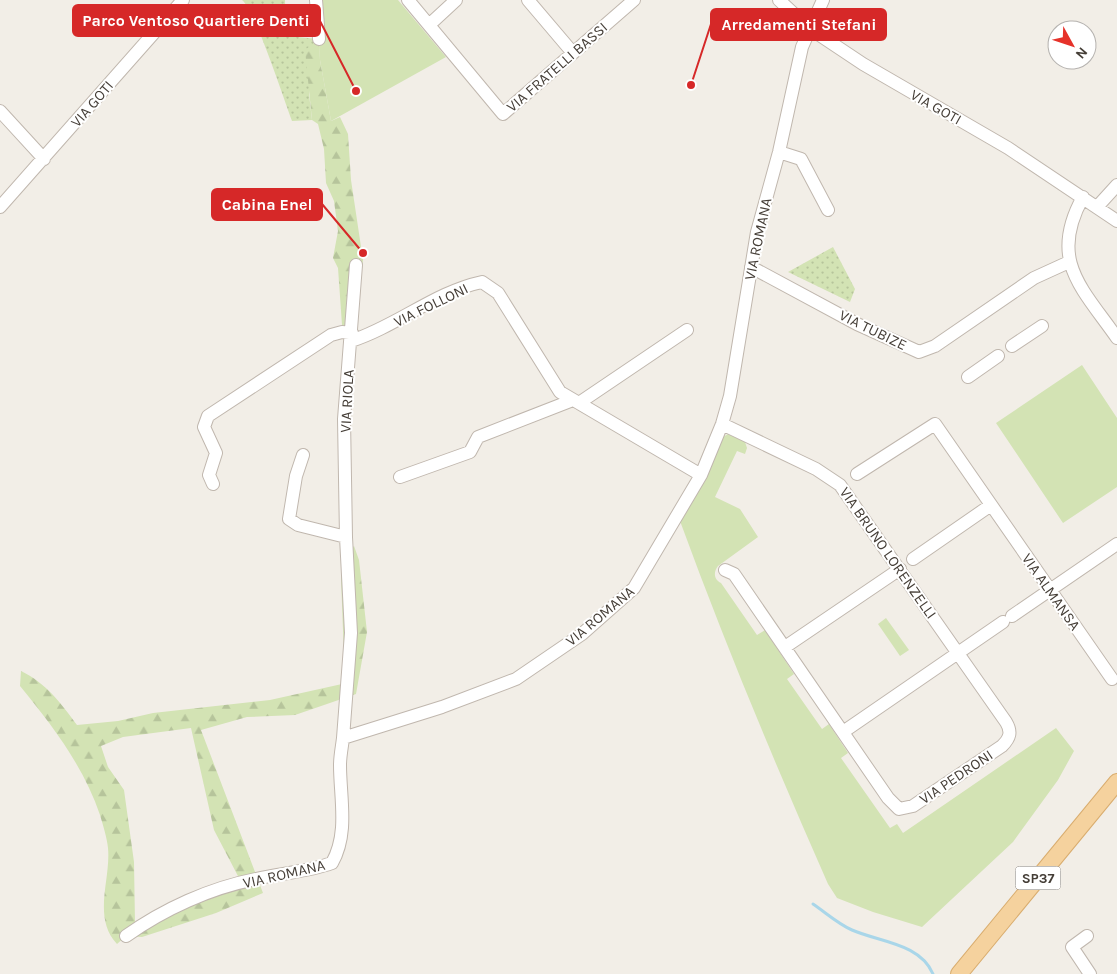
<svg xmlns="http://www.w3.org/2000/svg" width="1117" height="974" font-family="Karla,sans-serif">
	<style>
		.grass { fill: url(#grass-dots) }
		.forest { fill: url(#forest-firs); fill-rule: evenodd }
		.green { fill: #d3e3b4 }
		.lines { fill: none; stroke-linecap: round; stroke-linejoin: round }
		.stream { stroke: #a9d6e9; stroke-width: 3 }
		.minor-casing { stroke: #c0b7ae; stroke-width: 14 }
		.major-casing { stroke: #d9ad6f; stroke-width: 18 }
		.minor { stroke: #fff; stroke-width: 12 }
		.major { stroke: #f5d29e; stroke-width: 16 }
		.labels { text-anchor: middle; stroke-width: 4; stroke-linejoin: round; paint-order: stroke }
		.shield { fill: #fff; stroke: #7d7873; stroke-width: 1 }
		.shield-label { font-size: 14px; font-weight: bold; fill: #453e37 }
		.street-label { font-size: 15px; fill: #453e37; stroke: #fff }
		.leader { fill: none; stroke: #d62828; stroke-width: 2 }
		.callout-dot { fill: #d62828; stroke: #fff; stroke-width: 2 }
		.callout { fill: #d62828; stroke: #d62828; stroke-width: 2 }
		.callout-label { font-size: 16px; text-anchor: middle; font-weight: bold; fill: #fff }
	</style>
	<defs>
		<pattern id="grass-dots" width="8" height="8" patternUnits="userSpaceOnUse" patternTransform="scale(1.25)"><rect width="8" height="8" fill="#d3e3b4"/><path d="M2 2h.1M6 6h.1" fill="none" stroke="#b6c49b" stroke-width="1.8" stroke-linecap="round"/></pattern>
		<pattern id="forest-firs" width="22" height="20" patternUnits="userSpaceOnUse" patternTransform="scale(1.25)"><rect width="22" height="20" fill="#d3e3b4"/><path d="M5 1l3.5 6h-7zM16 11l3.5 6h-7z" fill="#b6c49b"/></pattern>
	</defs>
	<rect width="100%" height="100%" fill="#f2eee7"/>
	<path class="grass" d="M242,0h43l1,36 33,3 -10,55 3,26 -20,1c-8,-21 -37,-111 -50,-121z
		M833,247l22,42 -5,13 -62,-30z"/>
	<path class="forest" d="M319,39l1,21 11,61 9,-4 8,17 3,46 12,80 -8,68 -13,-3 -4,-57 -5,-10 5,-27 -4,-30 -8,-18 -2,-34 -6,-25 -6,-4 -7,-70z
		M354,546l5,14 8,72 -11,62 -61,21 -48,2 -46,13 62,163 -47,20 -74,24 -16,-1 -9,8c-25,-27 -6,-64 -9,-96 -1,-10 -5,-23 -8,-33 -16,-48 -48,-90 -80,-129l1,-15c26,13 39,31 56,54l41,-4 35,-8 117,-13 72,-16 2,-27 -3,-79 1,-17zM191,728l23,102 25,48 -104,45 -1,-61 -10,-72 -16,-23 -7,-21 22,-9z"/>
	<path class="green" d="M316,0h82l48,57 -115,64 -11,-61z
		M1082,365l35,53v69l-54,36 -67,-100z
		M728,434l17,8 2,6 -2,6 -8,-3 -22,46 25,12 18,28 -40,29c-5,6 -4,14 3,17l36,52 8,-5 29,44 -7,5 35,50 7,-5 19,29 -7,5 49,70 7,-4 6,9 153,-105 18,23 -16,29 -45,62 -91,85 -49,-15 -36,-14 -9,-14c-53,-120 -103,-240 -148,-363l21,-34 22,-50z
		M886,618l23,32 -9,6 -22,-32z"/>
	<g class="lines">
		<path class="stream" d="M813,904c12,8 25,20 39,26 27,12 68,13 81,44"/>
		<defs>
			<path id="minor" d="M316,0l3,39
				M408,0l95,114 131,-114
				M528,0l45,53
				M779,0l30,28 54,36 145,84 109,73
				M429,25l27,-25
				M0,111l44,48
				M779,152l22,7 27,51
				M1083,197c-35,63 -1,91 34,141
				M0,207l183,-207
				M1097,207l20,-22
				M751,267l106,57 62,28 16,-6 99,-68 35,-16
				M351,341c46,-15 84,-49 131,-59l16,11 62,99 141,83
				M1012,346l30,-20
				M968,377l30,-21
				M579,403l108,-73
				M722,424l94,45 24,16 166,237c6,10 4,16 -4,24l-89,60 -14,3 -11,-11 -154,-224 -9,-4
				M303,455l-7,21 -7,43 9,6 48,12
				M857,474l78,-50 177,255
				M400,477l70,-25 8,-15 95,-37
				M213,484l-4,-9 7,-22 -12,-26 4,-11 123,-81 11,-3 10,1
				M913,559l78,-54
				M1012,616l105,-72
				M785,647l115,-78
				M843,732l160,-110
				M343,738l8,-105 -5,-96 -2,-118 12,-154
				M126,936c38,-27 84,-48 130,-57 26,-6 51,-7 76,-16 17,-30 8,-65 8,-98 0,-9 2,-18 3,-27l99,-31 74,-28 66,-45 52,-46 67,-113 21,-51 8,-28 27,-164 22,-80 23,-105 21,-47
				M1087,936l-15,11 18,27"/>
			<path id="major" d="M959,974l158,-192"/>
		</defs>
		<use href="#minor" class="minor-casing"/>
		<use href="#major" class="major-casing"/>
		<use href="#minor" class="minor"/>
		<use href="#major" class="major"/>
	</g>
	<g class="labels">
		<rect class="shield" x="1015.5" y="866.5" width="45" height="23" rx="4"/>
		<g class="shield-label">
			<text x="1038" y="883">SP37</text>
		</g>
		<g class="street-label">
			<text transform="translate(557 67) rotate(-41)" y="5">VIA FRATELLI BASSI</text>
			<text transform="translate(92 104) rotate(-49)" y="5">VIA GOTI</text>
			<text transform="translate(936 107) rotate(29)" y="5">VIA GOTI</text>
			<text transform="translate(758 239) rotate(-78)" y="5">VIA ROMANA</text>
			<text transform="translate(431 305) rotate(-26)" y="5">VIA FOLLONI</text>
			<text transform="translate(873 330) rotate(26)" y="5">VIA TUBIZE</text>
			<text transform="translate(347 401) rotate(-87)" y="5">VIA RIOLA</text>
			<text transform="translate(888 553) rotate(55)" y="5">VIA BRUNO LORENZELLI</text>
			<text transform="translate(1051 592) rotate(55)" y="5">VIA ALMANSA</text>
			<text transform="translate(600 616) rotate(-40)" y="5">VIA ROMANA</text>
			<text transform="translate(956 777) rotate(-34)" y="5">VIA PEDRONI</text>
			<text transform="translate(284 874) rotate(-13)" y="5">VIA ROMANA</text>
		</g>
	</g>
	<path class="leader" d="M356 91L320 21M691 85L711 24M363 253L322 204"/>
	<g class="callout-dot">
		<circle cx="356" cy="91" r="5"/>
		<circle cx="691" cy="85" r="5"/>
		<circle cx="363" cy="253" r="5"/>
	</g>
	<g class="callout">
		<rect x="73" y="5" width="247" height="31" rx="5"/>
		<rect x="711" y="9" width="175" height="31" rx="5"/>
		<rect x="212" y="189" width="110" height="31" rx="5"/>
	</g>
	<g class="callout-label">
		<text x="196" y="26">Parco Ventoso Quartiere Denti</text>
		<text x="799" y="30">Arredamenti Stefani</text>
		<text x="267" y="210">Cabina Enel</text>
	</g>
	<g transform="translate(1072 45) rotate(130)"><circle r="24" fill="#ffffff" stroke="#b5b2af"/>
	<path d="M0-4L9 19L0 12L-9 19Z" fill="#e6322a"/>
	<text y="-8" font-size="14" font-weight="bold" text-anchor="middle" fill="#453e37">N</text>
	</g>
</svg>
